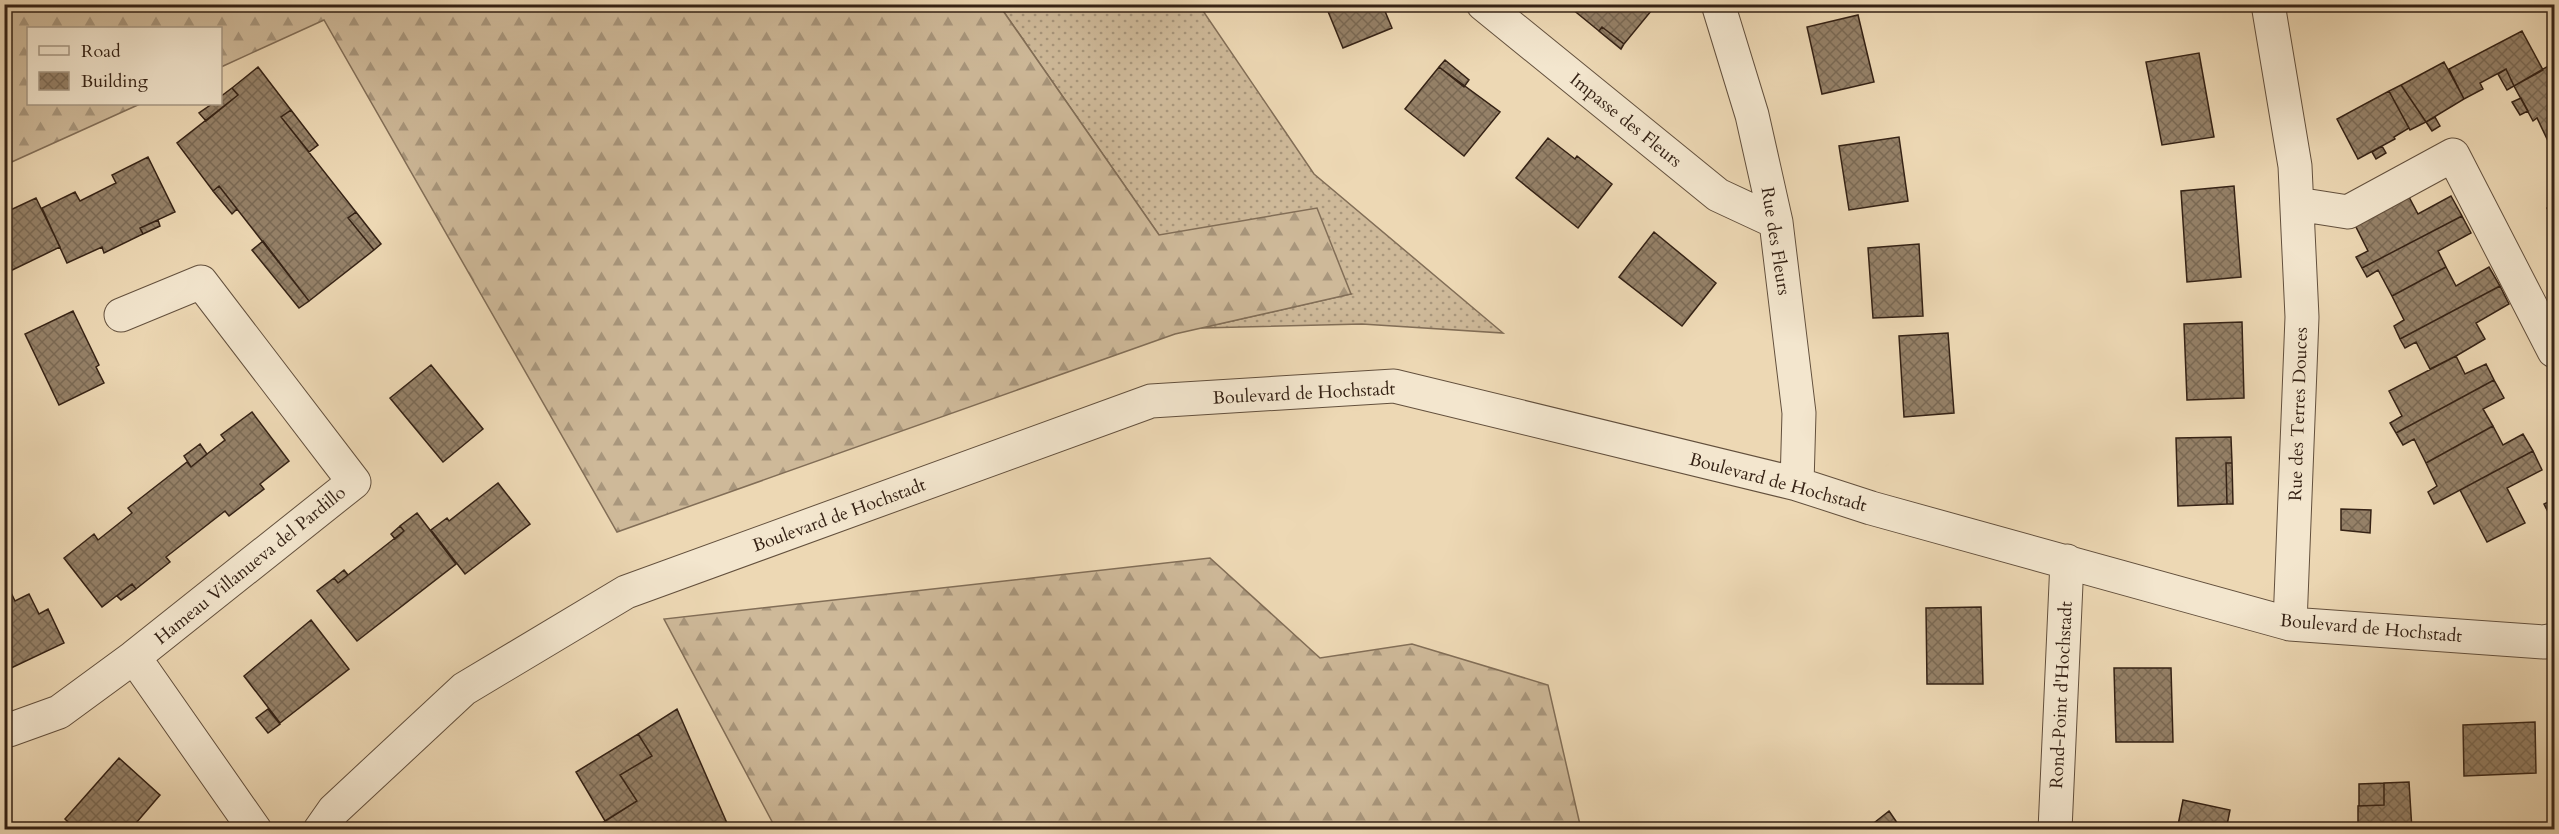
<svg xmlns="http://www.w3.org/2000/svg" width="2559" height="834" font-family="Cardo,serif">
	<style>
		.grass { fill: url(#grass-dots); stroke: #826e57; stroke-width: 1.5 }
		.forest { fill: url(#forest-firs); stroke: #826e57; stroke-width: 1.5 }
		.building { fill: url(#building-cross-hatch); stroke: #352215; stroke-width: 1.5 }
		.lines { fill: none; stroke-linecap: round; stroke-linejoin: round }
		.street-casing { stroke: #63503d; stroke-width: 35 }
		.street { stroke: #f3e6ce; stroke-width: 33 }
		.labels { text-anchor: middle; stroke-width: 4.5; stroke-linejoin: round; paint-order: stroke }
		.street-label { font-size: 18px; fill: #352215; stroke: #f3e6ce }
	</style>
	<defs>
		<pattern id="grass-dots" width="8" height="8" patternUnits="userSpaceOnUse" patternTransform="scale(1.5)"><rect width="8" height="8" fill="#ceb999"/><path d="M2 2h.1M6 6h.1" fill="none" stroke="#a8967c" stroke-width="1.8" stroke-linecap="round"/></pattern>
		<pattern id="forest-firs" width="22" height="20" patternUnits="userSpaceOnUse" patternTransform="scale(1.5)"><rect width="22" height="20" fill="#ceb999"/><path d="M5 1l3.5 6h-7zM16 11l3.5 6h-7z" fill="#a8967c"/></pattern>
		<pattern id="building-cross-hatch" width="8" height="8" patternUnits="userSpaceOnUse" patternTransform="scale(1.5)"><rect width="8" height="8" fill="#958168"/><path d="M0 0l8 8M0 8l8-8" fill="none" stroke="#7a6954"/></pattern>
	</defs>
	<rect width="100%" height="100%" fill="#edd8b4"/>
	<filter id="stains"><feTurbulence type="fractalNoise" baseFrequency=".00333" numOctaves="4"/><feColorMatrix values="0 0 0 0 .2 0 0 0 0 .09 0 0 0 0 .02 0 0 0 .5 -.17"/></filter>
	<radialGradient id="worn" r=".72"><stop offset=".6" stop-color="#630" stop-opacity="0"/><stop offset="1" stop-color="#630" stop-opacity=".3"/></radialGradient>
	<path class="grass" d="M999,5h200l115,169 189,159 -141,-9 -161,4 150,-34 -192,-59z"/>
	<path class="forest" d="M4,5h995l160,230 158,-27 34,86 -176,40 -558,198 -293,-512 -103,47 -1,-39h-192v76h112l-135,61z
		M1210,558l110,100 92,-14 136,41 33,144h-805l-112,-210z"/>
	<path class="building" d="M1325,4h57l10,24 -49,20z
		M1566,4h90v1l-32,39 -22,-17 -3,4z
		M1858,15l16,67 -52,12 -15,-67z
		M1602,27l22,17 -3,5 -22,-18z
		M2522,31l21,39 -29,16 -8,-17 -26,14 3,6 -19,10 -15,-30z
		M2199,53l15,84 -52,8 -16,-83z
		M1445,60l24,20 -5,7 -25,-20z
		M2444,62l20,37 -38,23 -25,-37z
		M2550,65l4,9v64l-6,3 -11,-23 -4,3 -19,-35z
		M258,67l33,43 -10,7 75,95 -8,6 26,32 -65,51 -90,-115 -6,5 -36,-48 61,-48 -6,-7z
		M1439,67l61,45 -36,44 -59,-47z
		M2506,69l8,17 -7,4 -9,-16z
		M2401,85l25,37 -16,8 -21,-39z
		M232,88l6,7 -32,26 -7,-8 13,-9h8v-7z
		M2389,91l20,37 -15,9 1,2 -37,20 -21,-40z
		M2521,98l7,13 -8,4 -8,-13z
		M291,110l27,35 -9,7 -28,-35z
		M2435,117l5,9 -8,5 -6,-9z
		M1899,137l9,64 -59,9 -10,-64z
		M1548,138l27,21 2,-3 35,28 -34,44 -62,-50z
		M2382,146l4,7 -10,6 -4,-7z
		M148,157l27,55 -35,16 3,6 -39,19 -2,-6 -35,16 -25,-55 33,-16 5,9 36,-18 -4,-8z
		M219,186l18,23 -5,5 -19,-23z
		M2234,186l7,91 -54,5 -6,-91z
		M2451,196l11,20 -100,52 -6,-11 12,-6 -13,-26 54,-28 9,17z
		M36,198l24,49 -56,27v-61z
		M2554,204v18l-7,-14z
		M356,212l25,32 -7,6 -26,-32z
		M2462,216l9,17 -33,18 8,16 -54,29 -14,-26 -11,7 -5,-9z
		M158,220l2,6 -17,8 -3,-6z
		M1654,232l62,51 -34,43 -63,-49z
		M263,241l46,60 -10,7 -47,-58z
		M1919,244l4,72 -50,2 -5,-70z
		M2446,267l10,19 33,-19 11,19 -100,53 -6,-13 10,-6 -12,-24z
		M2500,286l9,18 -33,19 9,16 -29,17 -26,13 -14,-27 -11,6 -5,-9z
		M73,311l26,54 -3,2 8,16 -45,22 -34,-71z
		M2242,322l2,76 -57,2 -3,-76z
		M1948,333l6,80 -50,4 -5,-81z
		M2456,356l9,18 21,-10 8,16 -98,53 -6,-10 12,-7 -13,-25z
		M431,365l52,64 -40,33 -53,-64z
		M2494,380l10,18 -21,11 10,17 -67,37 -12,-24 -11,6 -7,-12z
		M252,412l37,49 -29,23 4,5 -35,27 -4,-5 -59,46 4,5 -34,27 -4,-5 -30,23 -38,-49 30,-24 4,6 34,-27 -4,-5 59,-46 4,5 16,-13 18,-14 -4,-5z
		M2493,426l10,19 20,-11 10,17 -99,53 -6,-12 9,-6 -11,-23z
		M2231,437l1,26h-6l1,41 -49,2 -2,-68z
		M200,444l7,10 -16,13 -7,-11z
		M2533,451l9,19 -35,18 18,35 -38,19 -27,-52z
		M2226,463h6l1,41h-6z
		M498,483l32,41 -65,50 -34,-44 16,-12 2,3z
		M2554,499v25l-10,-20z
		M2341,509l30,1 -1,23 -29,-3z
		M417,513l39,51 -99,77 -40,-50 17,-13 4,5 10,-8 56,-44 -4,-5z
		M400,526l4,5 -9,8 -4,-5z
		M344,570l4,5 -10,8 -4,-5z
		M4,578l11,23 14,-7 10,20 9,-5 16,34 -55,26 -5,-9z
		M132,584l4,5 -15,11 -4,-4z
		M1981,607l2,77h-56l-1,-76z
		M311,620l38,49 -69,54 -36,-47z
		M2114,668h57l2,74h-57z
		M268,709l12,15 -12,9 -12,-15z
		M677,709l53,121h-139l46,-29 -17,-26 32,-19 -14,-22z
		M2535,722l1,51 -72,3 -1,-51z
		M638,734l14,22 -32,19 17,26 -32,20 -29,-49z
		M119,758l41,37 -30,35h-54l-11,-11z
		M2409,782l3,48h-54v-24l26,-1v-22z
		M2384,783v22l-25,1v-22z
		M2183,800l47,10 -4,20h-49z
		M1889,811l13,19h-37z
		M2358,825v5h-26v-4z"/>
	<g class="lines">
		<defs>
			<path id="street" d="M1483,4l235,191 58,27
				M1718,4l34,111 24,107 23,191 -2,71
				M2268,4l27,162 7,151 -12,307
				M2297,204l51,8 105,-57 101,196
				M121,315l80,-33 153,200 -220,175 121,173
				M4,728l5,2 50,-18 75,-55
				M320,830l14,-20 130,-121 162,-97 525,-191 243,-15 403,98 74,24 419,116 254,18 10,-2
				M2055,830l12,-269"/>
		</defs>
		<use href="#street" class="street-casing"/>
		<use href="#street" class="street"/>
	</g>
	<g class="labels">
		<g class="street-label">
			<text transform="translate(1626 120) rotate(39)" y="6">Impasse des Fleurs</text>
			<text transform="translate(1776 241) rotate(81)" y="6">Rue des Fleurs</text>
			<text transform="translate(1304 393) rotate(-3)" y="6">Boulevard de Hochstadt</text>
			<text transform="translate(2298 414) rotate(-88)" y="6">Rue des Terres Douces</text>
			<text transform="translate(1778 482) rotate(15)" y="6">Boulevard de Hochstadt</text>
			<text transform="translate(839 515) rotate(-20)" y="6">Boulevard de Hochstadt</text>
			<text transform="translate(250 565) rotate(-39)" y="6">Hameau Villanueva del Pardillo</text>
			<text transform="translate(2371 628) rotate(5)" y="6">Boulevard de Hochstadt</text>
			<text transform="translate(2061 695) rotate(-87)" y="6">Rond-Point d'Hochstadt</text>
		</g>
	</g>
	<rect width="2559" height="834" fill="none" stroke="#edd8b4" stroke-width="24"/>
	<rect x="6" y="6" width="2547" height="822" fill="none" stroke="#352215" stroke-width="3"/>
	<rect x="12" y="12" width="2535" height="810" fill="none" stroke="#352215" stroke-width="1.5"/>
	<rect x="27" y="27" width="195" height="78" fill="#f3e6ce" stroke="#a79884" stroke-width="1.5"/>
	<rect x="39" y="46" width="30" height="9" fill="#f3e6ce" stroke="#a79884" stroke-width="1.5"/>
	<text x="81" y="57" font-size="18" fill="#352215">Road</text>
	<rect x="39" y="72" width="30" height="18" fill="url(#building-cross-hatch)" stroke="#a79884" stroke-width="1.5"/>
	<text x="81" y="87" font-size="18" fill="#352215">Building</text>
	<rect width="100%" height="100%" filter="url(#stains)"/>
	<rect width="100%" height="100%" fill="url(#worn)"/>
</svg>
